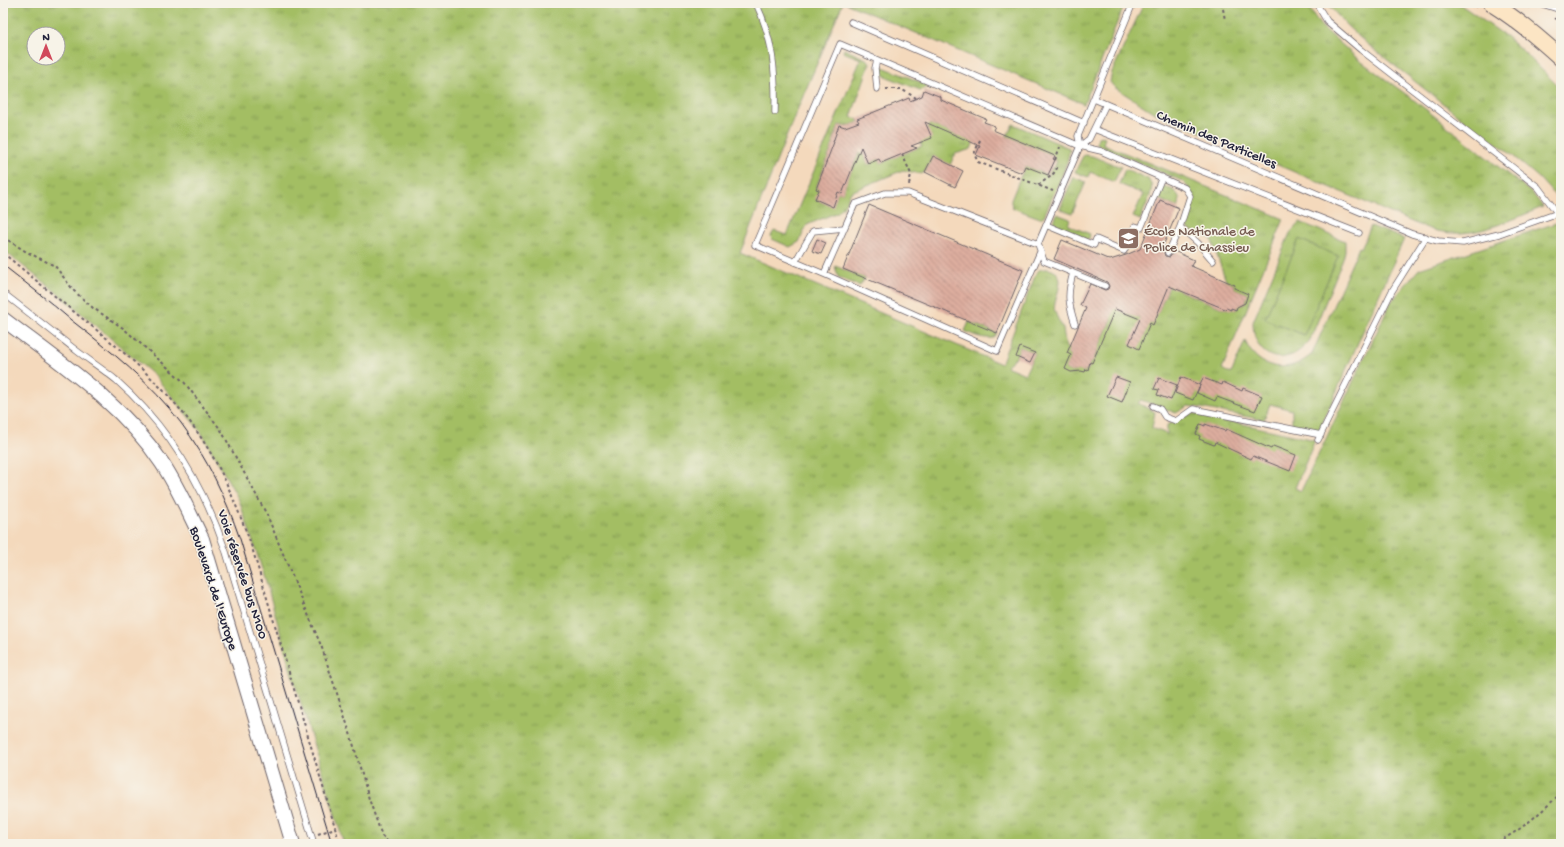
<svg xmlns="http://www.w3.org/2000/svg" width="1564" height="847" font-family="'Gochi Hand',sans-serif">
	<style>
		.grass { fill: url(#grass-tufts); stroke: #627050; fill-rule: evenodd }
		.green { fill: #a3be64; stroke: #627050 }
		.building { fill: url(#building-back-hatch) }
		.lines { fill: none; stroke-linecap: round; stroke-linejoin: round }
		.service-casing { stroke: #6c6268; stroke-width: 7 }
		.tertiary-casing { stroke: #6c6268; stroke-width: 16 }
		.secondary-casing { stroke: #6c6268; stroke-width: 18 }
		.path { stroke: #6c6268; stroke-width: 2; stroke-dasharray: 3 3; stroke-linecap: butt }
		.service { stroke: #fff; stroke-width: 5.5 }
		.tertiary { stroke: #fff; stroke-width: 14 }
		.secondary { stroke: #fce5c4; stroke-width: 16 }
		.tram { stroke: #22223b; stroke-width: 1 }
		.labels { text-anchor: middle; stroke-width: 3; stroke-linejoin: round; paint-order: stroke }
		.street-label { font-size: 14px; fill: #22223b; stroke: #f7f3e8 }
		.education-label { font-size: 14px; fill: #785e54; stroke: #f7f3e8; text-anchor: start }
	</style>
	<defs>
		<pattern id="grass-tufts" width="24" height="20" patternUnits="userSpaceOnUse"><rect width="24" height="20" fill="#a3be64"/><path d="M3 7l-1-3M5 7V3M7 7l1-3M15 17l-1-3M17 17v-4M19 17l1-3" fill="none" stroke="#849a54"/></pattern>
		<pattern id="building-back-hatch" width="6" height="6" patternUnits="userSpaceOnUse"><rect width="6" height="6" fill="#ddad9f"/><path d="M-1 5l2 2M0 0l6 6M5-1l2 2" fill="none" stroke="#b38c83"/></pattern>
	</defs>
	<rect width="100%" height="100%" fill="#f7f3e8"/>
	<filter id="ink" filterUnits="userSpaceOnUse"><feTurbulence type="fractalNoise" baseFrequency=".025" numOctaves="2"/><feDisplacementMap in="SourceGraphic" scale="8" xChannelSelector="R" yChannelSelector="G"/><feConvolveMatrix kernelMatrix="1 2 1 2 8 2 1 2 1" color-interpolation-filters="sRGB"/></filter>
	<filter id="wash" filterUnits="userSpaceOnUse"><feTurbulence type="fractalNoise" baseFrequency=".012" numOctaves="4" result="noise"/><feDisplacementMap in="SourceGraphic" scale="16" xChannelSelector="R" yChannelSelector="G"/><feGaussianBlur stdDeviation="0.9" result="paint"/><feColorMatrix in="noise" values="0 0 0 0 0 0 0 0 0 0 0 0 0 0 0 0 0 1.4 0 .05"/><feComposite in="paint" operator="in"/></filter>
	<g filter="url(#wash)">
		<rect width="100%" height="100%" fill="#f4d9bc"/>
		<path class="grass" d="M3,3h840l-48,112 -55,138 261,111 36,-93c5,-2 9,-3 15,-1 18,7 -1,30 3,42 2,6 6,12 8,17 1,6 2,13 3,19l3,1 -2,4 4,2 -6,14 6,3 6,-1 1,-1 7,2 1,-3 2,1 2,-8 2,1 19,-44 -6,-15 48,20 21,-49 6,16 45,18 1,-1 5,2v-2l5,2 3,-6 3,1 3,-2 3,-9 -14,-6 1,-3 -9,-4 -15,-43 -19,-7 -4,-3c-4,-21 15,-28 -6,-47l-84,-36 -1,-3 1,-5 3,-1 4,1 -2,7 181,75 -62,150 9,5 14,-33c13,29 44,34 67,13l47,-107 2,1 10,-22 33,13 -86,194 -26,-7v-16l-22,-6 -6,16 -68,-13 -8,-1 -12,7 -35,-13 -3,3 17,9 -3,16 15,6v-9l26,-12 122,27 -20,48 6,3 90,-189 28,-33 137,-46 5,7v614h-1217l-53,-173 -26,-93 -26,-78 -38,-68 -47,-57 -98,-83 -53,-42zM34,34h24v24h-24zM1020,347l15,6 -10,21 -19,-8 10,-9z
			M845,3h280l-41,101z
			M1144,3h162l14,22 39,35 55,40 119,94 10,13c-31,12 -66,31 -100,25 -8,-1 -16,-4 -24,-7l-266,-113 -39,-25 -4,-5 2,-10z
			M1327,3h131l49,34 17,15 37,37v110h-3l-19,-21 -33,-28 -37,-26 -103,-81 -20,-18z
			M844,49l24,11 2,3 -19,54 6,2 2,3 -14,5 -6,-2 -6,16 1,1 -18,46 3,2 -3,10 17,6 5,-14 4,1 17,-40 6,3 3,8 11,-5 2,4 41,-17 -2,-4 10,-18 40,17h4l-3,8 -16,5 -5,11 -17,-9 -8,16 -4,2 -18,-4 -52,22 -8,15 -5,5 -31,13 -8,17 -9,5 -18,-8 -1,-3 3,-5 13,4 74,-176 -18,-7z
			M881,67h2l47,19 -10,4 -35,-14 -5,-4z
			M1013,124l56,24c3,10 -20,56 -25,68l-4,2 -27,-10 -2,-5v-3l14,-34 23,9 4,-7h2l3,-7 -4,-1 1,-4 -47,-20z
			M1084,155l8,1 29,11 -7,15 -24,-10 -2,5 -13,-5 7,-14z
			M1125,169l23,10 4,7 -2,10 -10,24 -7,-3 10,-23 -24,-10z
			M1073,177l13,5 -14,32 -12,-5z
			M1163,186c12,4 20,9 15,22l-21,-10 3,-9z
			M1057,214l13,5 -2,6 22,9 -1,5 -2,1 -33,-14v-5z
			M1300,222l45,19v10l-2,8 -33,81c-23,30 -57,20 -57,-18l34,-82 3,-7z
			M835,266l30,12 -5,8 -22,-9z
			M969,322l28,11 -3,5c-11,1 -19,-2 -29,-7z"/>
		<path class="green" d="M1299,239l39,17 -34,79 -39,-16z"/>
		<g id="blocks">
			<path class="building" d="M924,90l17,7v3l45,19 -2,3 11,4 -2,4 62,26 -2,3 2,1 -7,15 -23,-9 -3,7 -46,-18 4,-9 -55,-24 7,16 -21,8 6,2 -36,15 -2,-4 -11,5 -7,-17 -19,47 -4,-2 -5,15 -18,-8 4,-9 -3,-1 18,-47h-1l6,-17 6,2 14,-5 -2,-3 52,-21 1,3 12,-5z
				M933,156l30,15 -8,16 -30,-15z
				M1160,200l19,8 -16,38 3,1 -2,6 1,3 5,1 4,-6 20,9 -3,6 44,19 -1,3 14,6 -3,9 -8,4 -1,3 -5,-2v2l-5,-2 -1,1 -56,-23 -16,39 -3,-2 -11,26 -10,-5 11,-25 -25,-10 -23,54 -2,-1 -2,8 -2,-1 -1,3 -4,-1 -10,1 -6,-3 6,-14 -4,-2 19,-45 -6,-3 10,-21 15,6 3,-1 1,-3 -2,-4 -53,-23 8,-19 48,20 16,-5 14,-6z
				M869,205l154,65 -26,63 -154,-64z
				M817,239l9,4 -5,11 -9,-3z
				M1020,347l15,6 -5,10 -14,-6z
				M1116,377l14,5 -8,20 -15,-6z
				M1181,377l19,8 -7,15 -18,-7z
				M1159,378l18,7 -6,15 -14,-5 2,-5 -5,-1z
				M1203,378l19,7 1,-3 19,9 1,-3 19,8 -7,15 -38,-14 -2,4 -18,-8z
				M1200,424l5,2v-2l20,7 1,-2 45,20 2,-3 23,9 -6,16 -37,-15 -2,3 -36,-17 -1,3 -15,-6 1,-3 -4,-2z"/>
		</g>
	</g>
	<g filter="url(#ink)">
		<use href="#blocks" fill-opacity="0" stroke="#6c6268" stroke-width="1"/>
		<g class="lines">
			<defs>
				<path id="service" d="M756,3c17,36 20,69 19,109
					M1316,3l11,18 34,29 177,137 23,31
					M1539,3l22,7
					M851,22l233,101
					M877,89l-2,-21 2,-8
					M1094,99l318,135 26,7 25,2 36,-9 62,-22
					M1094,129l265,104
					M1080,146l-2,-10 55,-133
					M1046,225l48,20 2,-6 28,12 11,-25 6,2 21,-51
					M1038,244l6,17 61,25
					M1040,252l-43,99 -173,-77 -69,-29 85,-201 240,102 21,5 84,37 5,8 -10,31 18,16 15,18
					M1168,253l12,-26
					M795,262l18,-31 31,-3
					M1073,273c-6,21 -5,30 2,51
					M824,274l31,-70 30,-11h23l130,51 42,-98 9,-7 17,-35
					M3,293c25,19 50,39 74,58 13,10 27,19 39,29 52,46 88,107 110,172l88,292
					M1153,406l7,3 5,8 11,4 17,-12 128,26
					M1318,440l74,-149 34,-54"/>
				<path id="tertiary" d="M3,319c56,43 119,84 159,144 16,24 27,50 40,76l91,305"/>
				<path id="secondary" d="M1491,3c26,16 48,35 70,55"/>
			</defs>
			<use href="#service" class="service-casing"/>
			<use href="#tertiary" class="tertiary-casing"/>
			<use href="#secondary" class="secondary-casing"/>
			<path class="path" d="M1222,3l3,17
				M1471,3l6,4
				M1522,3l10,6
				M1555,18l6,3
				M886,89h15l15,9
				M980,140l-6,14 4,8 75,29
				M902,154l9,20 -2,11
				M1055,160l5,-13
				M1038,185c8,-6 17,-9 20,-20
				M3,237l22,14 30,15 19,25 19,17 30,20 61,54 37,48 46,85 55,133 29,88 18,63 13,37 8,8
				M3,253c28,23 56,47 85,70 47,38 91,76 122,129 17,28 28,59 40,89l90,303
				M318,834l17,-6
				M1492,844c25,-9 50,-33 69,-51"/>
			<use href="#service" class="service"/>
			<use href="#tertiary" class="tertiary"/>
			<use href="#secondary" class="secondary"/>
			<path class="tram" d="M3,265c23,18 46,36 68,55 40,31 80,63 110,103 26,35 45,75 59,116l92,305"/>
		</g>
	</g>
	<defs>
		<symbol id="university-square" viewBox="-11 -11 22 22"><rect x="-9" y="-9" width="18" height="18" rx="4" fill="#8d6e63" stroke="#f7f3e8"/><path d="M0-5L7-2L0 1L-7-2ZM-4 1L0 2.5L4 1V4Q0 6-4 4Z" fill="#fff"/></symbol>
	</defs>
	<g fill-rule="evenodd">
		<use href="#university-square" x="1116" y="226" width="25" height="25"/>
	</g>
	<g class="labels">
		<g class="street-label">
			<text transform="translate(1217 138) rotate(23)" y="5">Chemin des Particelles</text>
			<text transform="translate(244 574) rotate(72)" y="5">Voie réservée bus N100</text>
			<text transform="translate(215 588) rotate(72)" y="5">Boulevard de l'Europe</text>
		</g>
		<g class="education-label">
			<text x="1144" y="235">École Nationale de<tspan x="1144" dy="16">Police de Chassieu</tspan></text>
		</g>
	</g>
	<rect width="1564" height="847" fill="none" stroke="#f7f3e8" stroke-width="16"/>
	<g transform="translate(46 46)"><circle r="19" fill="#f7f3e8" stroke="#a29fa3"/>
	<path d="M0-3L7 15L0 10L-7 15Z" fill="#d1495b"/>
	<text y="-6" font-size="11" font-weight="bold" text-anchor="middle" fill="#22223b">N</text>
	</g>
</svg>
